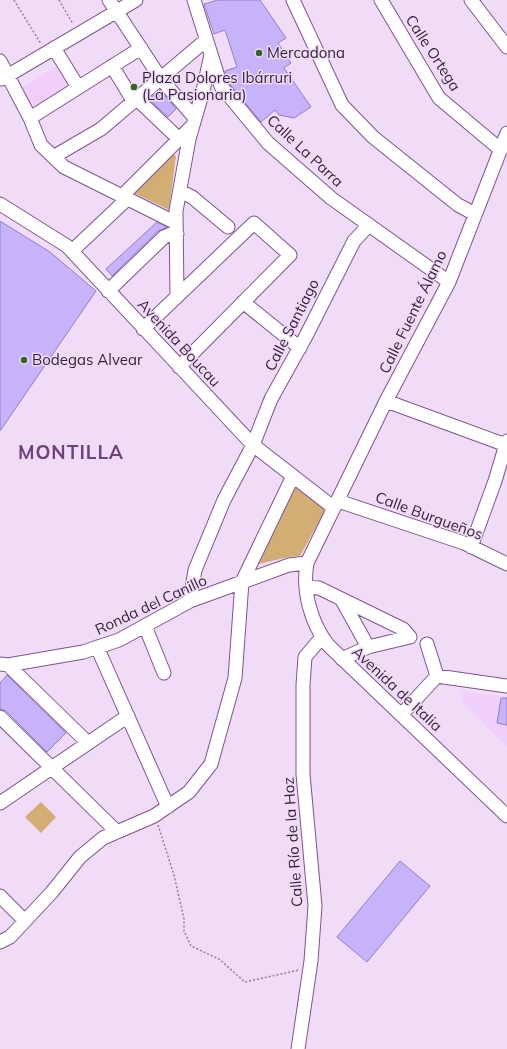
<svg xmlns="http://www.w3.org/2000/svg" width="507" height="1049" font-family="Mulish,sans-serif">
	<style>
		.built { fill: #f0cffb }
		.green { fill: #d2ad74 }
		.building { fill: #c7b3f9; stroke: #957fc6 }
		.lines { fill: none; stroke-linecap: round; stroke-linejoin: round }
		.minor-casing { stroke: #80538f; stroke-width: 15 }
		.path { stroke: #927f99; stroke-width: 1.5; stroke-dasharray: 2 2; stroke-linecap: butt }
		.minor { stroke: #fff; stroke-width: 13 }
		.poi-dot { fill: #366423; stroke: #f0dcf7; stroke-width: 1.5 }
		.labels { text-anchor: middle; stroke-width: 3; stroke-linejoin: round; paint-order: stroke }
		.poi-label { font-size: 15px; fill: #321f39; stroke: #f0dcf7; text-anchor: start }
		.street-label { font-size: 15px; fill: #321f39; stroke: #f0dcf7 }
		.district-label { font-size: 19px; font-weight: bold; letter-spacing: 1px; fill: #6e427c; stroke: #f0dcf7 }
	</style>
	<rect width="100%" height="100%" fill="#f0dcf7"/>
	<path class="built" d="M56,67l13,20 -38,23 -12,-20z
		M463,692l44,5v50l-45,-44z"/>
	<path class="green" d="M171,153l5,3 -7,54 -35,-17z
		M294,486l32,23 -26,47 -12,1 -29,7z
		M41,802l15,15 -15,16 -16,-16z"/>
	<path class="building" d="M218,0h42l26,38 -8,5 13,20 -7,5 27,39 -17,11 -15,-3 -4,-5 -14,12 -33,-40 -3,-11 12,-4 -12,-37 -11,4 -10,-30z
		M160,90l16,19 -8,8 -19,-18z
		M0,221l50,31 46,39 -96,140z
		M157,222l10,5 -9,4 -46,45 -6,-7z
		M7,675l59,58 -19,19 -41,-41 -6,-2v-26z
		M501,698h6v27l-10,-2z
		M400,861l30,25 -63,76 -30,-25z"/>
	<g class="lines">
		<defs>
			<path id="minor" d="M109,0l52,79 34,39
				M194,0l27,86 47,57 63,55 118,84
				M293,0l49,105 31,32 85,68 17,9
				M381,0l58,98 62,52
				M471,0l36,47
				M54,48l24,39
				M0,61l30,57 11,27 23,22 112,56
				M112,66l22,36
				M2,79l134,-79
				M137,99l42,40
				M30,118l111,-70
				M507,133l-58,149 -63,119 -79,162c-5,28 4,60 21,82l179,171
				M53,157l48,-28 105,-89
				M180,191l12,6 36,30
				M122,196l70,-70
				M0,204l67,42 186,199 81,63
				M72,251l55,-52
				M108,291l56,-54 7,-3h6
				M177,297l-1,-86 13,-72 14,-48 8,-36
				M243,302l57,46
				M143,329l111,-106 36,32 -111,112
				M386,401l120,44
				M338,501l126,42 43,21
				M471,547l24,-66 12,-40
				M306,587l13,1 84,41 7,8 -42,10 -26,12
				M342,600l26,47
				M190,601l5,-31 29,-70 29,-55 18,-46 35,-63 48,-95 14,-15
				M145,626l19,47
				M427,644l10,32
				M97,647l71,160
				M0,664l8,1 75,-13 36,-12 71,-39 99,-36 18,-2
				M8,665l80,78
				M402,714l35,-38 70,10
				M0,717l117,115
				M0,803l128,-87
				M0,896l25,25
				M0,942l10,-5 42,-45 28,-35 23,-19 51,-22 35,-24 22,-28 24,-86 7,-96 51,-106
				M298,1049l13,-88 4,-55 -12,-132v-89l2,-28 17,-20"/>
		</defs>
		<use href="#minor" class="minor-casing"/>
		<path class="path" d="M14,0l27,44
			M59,0l14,24
			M158,825l16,50 10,44v12l7,15 28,13 26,23 54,-12"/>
		<use href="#minor" class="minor"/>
	</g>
	<g class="poi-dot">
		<circle cx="259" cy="53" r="4"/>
		<circle cx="134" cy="87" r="4"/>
		<circle cx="24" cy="360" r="4"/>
	</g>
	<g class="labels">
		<g class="poi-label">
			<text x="267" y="58">Mercadona</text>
			<text x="142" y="83">Plaza Dolores Ibárruri<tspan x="142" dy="17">(La Pasionaria)</tspan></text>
			<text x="32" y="365">Bodegas Alvear</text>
		</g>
		<g class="street-label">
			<text transform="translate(433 53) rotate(57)" y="5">Calle Ortega</text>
			<text transform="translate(305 151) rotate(43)" y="5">Calle La Parra</text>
			<text transform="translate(413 312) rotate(-64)" y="5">Calle Fuente Álamo</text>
			<text transform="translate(292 325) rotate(-63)" y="5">Calle Santiago</text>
			<text transform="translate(179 343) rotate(47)" y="5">Avenida Boucau</text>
			<text transform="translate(429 516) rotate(20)" y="5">Calle Burgueños</text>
			<text transform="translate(151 605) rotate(-25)" y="5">Ronda del Canillo</text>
			<text transform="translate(397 689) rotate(43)" y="5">Avenida de Italia</text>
			<text transform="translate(293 842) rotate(-94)" y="5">Calle Río de la Hoz</text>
		</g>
		<g class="district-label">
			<text x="71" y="459">MONTILLA</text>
		</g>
	</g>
</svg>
